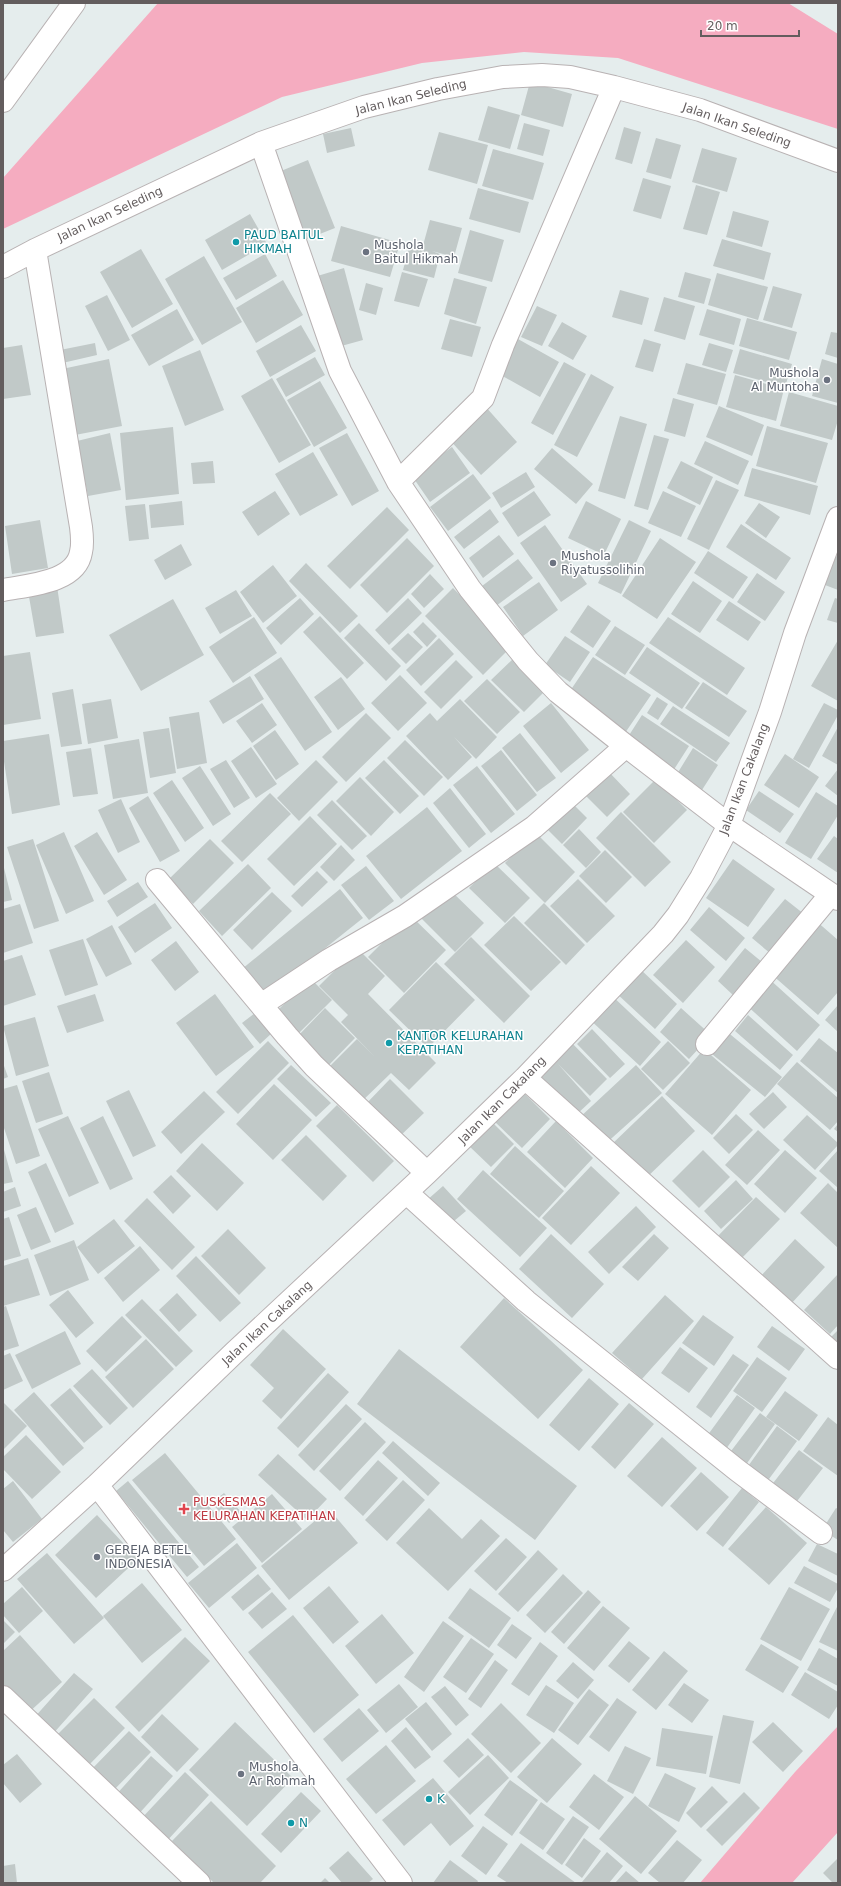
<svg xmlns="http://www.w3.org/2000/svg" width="841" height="1886" font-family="'DejaVu Sans',sans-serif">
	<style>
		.water { fill: #f5acc0 }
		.building { fill: #c1c9c8 }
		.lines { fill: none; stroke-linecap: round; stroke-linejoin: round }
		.minor-casing { stroke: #b8b2b3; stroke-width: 24 }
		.minor { stroke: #fff; stroke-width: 22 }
		.culture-dot { fill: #0f9aa8; stroke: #fff; stroke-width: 1.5 }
		.worship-dot { fill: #6b7280; stroke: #fff; stroke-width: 1.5 }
		.health-dot { fill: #e0444e; stroke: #fff; stroke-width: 1.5 }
		.labels { text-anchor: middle; stroke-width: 3; stroke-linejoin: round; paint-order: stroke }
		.street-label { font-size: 12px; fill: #635d5e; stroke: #fff }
		.culture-label { font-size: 12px; fill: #0d838f; stroke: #fff; text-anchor: start }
		.worship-label { font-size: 12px; fill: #5b616d; stroke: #fff; text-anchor: start }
		.health-label { font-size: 12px; fill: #be3a42; stroke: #fff; text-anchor: start }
	</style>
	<rect width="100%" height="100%" fill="#e5eded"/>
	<path class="water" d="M158,3h630l50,31v95l-220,-71 -94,-6 -102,11 -140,34 -279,132v-51z
		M838,1726v106l-46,51h-92l95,-111z"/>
	<path class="building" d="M530,82l42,12 -9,33 -42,-12z
		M488,106l32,9 -10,34 -32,-9z
		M524,123l26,7 -7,26 -26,-7z
		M624,127l17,5 -9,32 -17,-5z
		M351,128l4,18 -28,7 -4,-19z
		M439,132l49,13 -11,39 -49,-14z
		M656,138l25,7 -10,34 -25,-7z
		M702,148l35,10 -10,34 -35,-10z
		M493,149l51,14 -11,37 -51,-14z
		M308,160l27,68 -33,13 -26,-68z
		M643,178l28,8 -10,33 -28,-8z
		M696,185l24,7 -13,43 -24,-6z
		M478,188l51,14 -9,31 -51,-14z
		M733,211l36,10 -7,26 -36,-10z
		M250,214l17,30 -45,26 -17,-30z
		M430,220l32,8 -8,29 -22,-6 8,3 -6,24 -31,-8 7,-25 12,4z
		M341,226l59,17 -10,34 -59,-16z
		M470,230l34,10 -12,42 -34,-9z
		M722,239l49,14 -7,27 -51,-14z
		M141,249l32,55 -41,24 -32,-56z
		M265,254l12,22 -41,24 -13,-22z
		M204,256l38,66 -40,23 -37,-66z
		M344,268l19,72 -29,8 -20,-71z
		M402,272l26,7 -9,28 -25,-6z
		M685,272l26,7 -7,25 -26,-7z
		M717,273l51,14 -10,33 -50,-15z
		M454,278l33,9 -11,37 -32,-10z
		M283,280l20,35 -47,28 -20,-35z
		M366,283l17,5 -7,27 -17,-5z
		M773,286l29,8 -10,34 -29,-8z
		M620,290l29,8 -7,27 -30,-8z
		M107,295l23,45 -22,11 -23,-45z
		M664,297l31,9 -10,34 -31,-9z
		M537,306l20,9 -15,31 -21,-9z
		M177,309l17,31 -45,26 -18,-31z
		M707,309l34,10 -7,26 -35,-10z
		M747,318l50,14 -8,28 -50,-14z
		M450,319l31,8 -9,30 -31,-8z
		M562,322l25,14 -14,24 -25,-14z
		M301,325l15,26 -46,26 -14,-26z
		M831,332l7,1v25l-13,-4z
		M518,339l41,23 -19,35 -41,-23z
		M644,339l17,5 -8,28 -18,-5z
		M95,343l2,12 -39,9 -3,-13z
		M709,343l24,7 -7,22 -24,-7z
		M22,345l9,50 -28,4v-51z
		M740,349l52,15 -7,23 -52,-14z
		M200,350l24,60 -39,16 -23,-60z
		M315,357l10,18 -39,22 -10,-18z
		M109,359l13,67 -47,9 -13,-66z
		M822,359l16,5v39l-26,-7z
		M564,362l22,12 -33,61 -22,-12z
		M686,363l40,11 -9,31 -40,-11z
		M591,374l23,13 -37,70 -23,-12z
		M735,375l49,14 -8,32 -50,-14z
		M272,378l39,67 -32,18 -38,-67z
		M320,381l27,47 -33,19 -27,-47z
		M789,392l49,14v14l-6,20 -52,-14z
		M673,398l21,6 -9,33 -21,-6z
		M485,406l32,36 -36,33 -32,-36z
		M719,406l45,19 -12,31 -46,-19z
		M620,416l27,8 -22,75 -27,-8z
		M767,426l61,17 -12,40 -60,-17z
		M173,427l6,67 -53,6 -6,-67z
		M110,433l11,57 -33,6 -11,-55z
		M347,433l32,58 -27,15 -33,-58z
		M654,435l15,4 -21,71 -14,-4z
		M705,441l44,20 -11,24 -44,-21z
		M452,447l18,26 -40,29 -18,-26z
		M552,448l41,36 -17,20 -42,-35z
		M313,452l25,43 -38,21 -25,-42z
		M213,461l2,22 -22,1 -2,-21z
		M681,461l32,16 -13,28 -33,-17z
		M752,468l66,18 -8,29 -66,-19z
		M526,472l9,15 -34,21 -9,-15z
		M473,474l18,24 -43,33 -18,-24z
		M716,480l23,10 -30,60 -22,-11z
		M275,491l15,23 -32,22 -16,-24z
		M534,491l17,24 -33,22 -16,-24z
		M663,491l33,15 -15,31 -33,-14z
		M182,501l2,24 -33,3 -2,-23z
		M586,501l35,18 -17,36 -36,-17z
		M759,503l21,14 -14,21 -21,-15z
		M145,504l4,35 -20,2 -4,-35z
		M387,507l22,23 -59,59 -23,-23z
		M490,509l9,13 -35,27 -10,-12z
		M40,520l8,48 -36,6 -7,-48z
		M629,520l22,11 -30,63 -23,-11z
		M741,524l50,34 -15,22 -50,-33z
		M545,525l42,59 -26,18 -41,-59z
		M499,535l15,19 -31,24 -14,-20z
		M407,538l27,28 -47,47 -27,-28z
		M660,538l36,24 -39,57 -35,-23z
		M181,544l11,21 -27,15 -11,-20z
		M708,551l40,26 -15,22 -39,-26z
		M836,556l2,1v33l-13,-5z
		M518,559l15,19 -37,28 -14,-20z
		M306,563l52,53 -18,17 -51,-52z
		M273,565l24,31 -34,27 -23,-31z
		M757,573l28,19 -20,29 -28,-19z
		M430,574l14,15 -20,19 -13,-14z
		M693,581l29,20 -22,32 -29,-19z
		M539,582l19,28 -35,26 -20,-29z
		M57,586l7,47 -28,4 -8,-46z
		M453,588l58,59 -28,28 -58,-59z
		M236,590l16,26 -32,18 -15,-26z
		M300,598l14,16 -33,31 -15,-17z
		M408,598l14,15 -33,32 -14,-15z
		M835,598l3,1v24l-11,-3z
		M173,599l31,56 -63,36 -32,-56z
		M729,601l32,21 -13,19 -32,-21z
		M588,605l23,16 -18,27 -23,-16z
		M320,616l44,47 -17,16 -44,-47z
		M254,617l23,36 -44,30 -24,-36z
		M668,617l77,51 -18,27 -78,-52z
		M423,622l14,14 -10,11 -14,-15z
		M359,623l42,43 -15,15 -42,-43z
		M615,626l30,19 -20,30 -30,-20z
		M408,633l15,14 -17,17 -15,-15z
		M565,636l25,16 -20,30 -25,-17z
		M439,638l15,16 -33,32 -15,-16z
		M838,640v61l-27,-15z
		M647,647l53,36 -18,26 -53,-36z
		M30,652l11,67 -38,6v-69z
		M281,657l51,75 -27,19 -51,-76z
		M593,657l58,38 -26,38 -57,-39z
		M513,659l32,32 -21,21 -33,-32z
		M456,660l17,17 -32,32 -17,-17z
		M400,675l27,28 -29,28 -27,-28z
		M250,676l14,23 -41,25 -14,-23z
		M341,677l24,32 -27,21 -24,-33z
		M487,679l33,33 -23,22 -33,-33z
		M703,682l44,29 -18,26 -44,-29z
		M73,689l9,55 -21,3 -9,-54z
		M657,697l11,7 -10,16 -11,-7z
		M111,699l7,39 -30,6 -6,-40z
		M460,699l37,38 -21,22 -22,-22 18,20 -24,23 -42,-44 24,-23 7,8z
		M262,703l15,22 -25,18 -16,-22z
		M551,703l38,47 -28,23 -38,-47z
		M824,703l14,7v5l-29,53 -16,-9z
		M673,706l57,37 -14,19 -56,-38z
		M199,712l8,51 -30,6 -8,-52z
		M366,713l25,25 -45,44 -24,-25z
		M642,715l47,31 -16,25 -47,-31z
		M838,727v38l-16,-9z
		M169,728l7,45 -26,5 -7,-46z
		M275,730l24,34 -23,16 -23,-34z
		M520,733l36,45 -19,14 -35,-44z
		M49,734l11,71 -48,9 -9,-59v-14z
		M139,739l9,54 -35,6 -9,-54z
		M405,740l38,37 -19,19 -37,-38z
		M251,747l26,37 -21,14 -25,-37z
		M91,748l7,46 -25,3 -7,-45z
		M693,748l25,17 -16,25 -25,-16z
		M501,750l36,45 -20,16 -36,-45z
		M785,754l34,23 -20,31 -35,-23z
		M226,760l24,38 -16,10 -24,-39z
		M316,760l22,22 -39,39 -22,-23z
		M384,760l35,36 -19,18 -35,-36z
		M200,766l31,48 -18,12 -31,-48z
		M477,766l38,48 -24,19 -38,-48z
		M838,769v27l-13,-10z
		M608,771l22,23 -23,23 -23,-23z
		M360,777l34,35 -23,24 -35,-35z
		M656,779l31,31 -33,33 -31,-31z
		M172,780l32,48 -19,14 -32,-49z
		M450,788l36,46 -17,14 -36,-45z
		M759,791l35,23 -14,19 -34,-23z
		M816,792l22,14v9l-27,44 -26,-16z
		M270,793l21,21 -49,48 -21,-21z
		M148,796l32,55 -20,11 -31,-54z
		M121,799l19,43 -22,11 -20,-43z
		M332,800l35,36 -15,14 -35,-35z
		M571,802l16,16 -25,26 -16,-16z
		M427,807l35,44 -61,48 -35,-43z
		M621,812l50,50 -26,25 -49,-49z
		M310,816l27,28 -43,42 -27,-27z
		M579,829l22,23 -15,16 -23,-23z
		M64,832l30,69 -28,13 -30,-69z
		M97,832l30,48 -23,15 -30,-49z
		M535,832l40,40 -30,31 -40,-40z
		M834,836l4,3v34l-21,-14z
		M33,839l26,82 -25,8 -27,-82z
		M210,839l24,24 -41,41 -24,-25z
		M341,845l14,15 -21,21 -14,-14z
		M605,850l27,27 -26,26 -27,-27z
		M733,859l42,30 -27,38 -42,-29z
		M494,863l36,35 -25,25 -36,-35z
		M3,864l9,36 -9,2z
		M248,864l23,24 -49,48 -23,-25z
		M366,866l28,35 -25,19 -28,-35z
		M317,871l11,11 -26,25 -11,-11z
		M578,879l37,37 -28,27 -37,-37z
		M138,882l10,15 -31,20 -10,-16z
		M340,889l23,29 -99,79 -22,-28z
		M449,889l35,34 -29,29 -34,-34z
		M272,892l20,19 -40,39 -19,-20z
		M785,899l19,15 -33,40 -19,-16z
		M155,903l17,25 -37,25 -17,-26z
		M544,903l41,42 -19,20 -42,-42z
		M20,904l13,39 -30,10v-44z
		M709,907l36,31 -19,23 -36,-31z
		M410,915l36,35 -42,43 -36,-36z
		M514,916l47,46 -30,29 -47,-46z
		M815,920l23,20v52l-20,23 -48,-42z
		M112,925l20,39 -26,13 -20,-38z
		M471,937l59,59 -26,27 -60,-59z
		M83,939l15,46 -33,11 -16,-46z
		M686,940l29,27 -32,36 -30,-28z
		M176,941l23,31 -24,19 -24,-31z
		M357,948l28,28 -17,18 68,69 -27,27 -18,-17 -34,33 -33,-34 33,-33 18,18 -34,-35 7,-7 -29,-29z
		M745,948l17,14 -29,33 -15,-14z
		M22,955l14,40 -33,11v-45z
		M436,962l39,38 -47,48 -39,-38z
		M638,967l39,37 -22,25 -40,-37z
		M767,977l53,48 -23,26 -53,-48z
		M310,978l22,22 -38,38 -22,-22z
		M609,993l52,49 -21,24 -53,-49z
		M95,994l9,27 -37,12 -10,-27z
		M215,994l39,53 -38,29 -40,-53z
		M838,1005v27l-13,-12z
		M325,1008l30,30 -28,29 -30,-30z
		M681,1008l30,27 -22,24 -29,-27z
		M255,1013l17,20 -12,11 -18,-21z
		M748,1015l45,40 -13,15 -45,-39z
		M35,1017l14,49 -33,10 -13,-50z
		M592,1029l33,35 -15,14 -33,-34z
		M725,1030l57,47 -17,20 -58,-47z
		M819,1038l19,15v40l-38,-32z
		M268,1041l21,22 -51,51 -22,-22z
		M570,1041l37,38 -17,17 -32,-32 33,37 -16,15 -36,-41z
		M668,1041l22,22 -27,27 -22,-21z
		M704,1049l47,41 -39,45 -47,-41z
		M797,1062l41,36v23l-8,9 -53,-46z
		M3,1063l5,14 -5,2z
		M291,1065l40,38 -15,14 -39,-38z
		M636,1065l26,28 -59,53 -25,-27z
		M49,1072l14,42 -27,9 -14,-42z
		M390,1079l34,34 -28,27 -33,-33z
		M274,1084l38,36 -39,40 -37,-36z
		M17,1085l23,71 -24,8 -13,-39v-36z
		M129,1090l27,56 -23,11 -27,-56z
		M521,1090l29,29 -28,29 -30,-29z
		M204,1091l21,21 -44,42 -20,-22z
		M773,1092l14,15 -23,22 -15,-15z
		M662,1096l33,35 -52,50 -33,-35z
		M337,1105l57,56 -21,21 -57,-56z
		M736,1114l17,16 -24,24 -16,-16z
		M807,1115l31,28v2l-23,25 -32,-30z
		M68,1116l31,67 -30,14 -31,-68z
		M103,1116l30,63 -23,11 -30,-62z
		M491,1121l23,23 -23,23 -23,-22z
		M556,1121l37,37 -28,30 -38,-36z
		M838,1124v8l-4,-3z
		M758,1130l22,20 -33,35 -22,-20z
		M306,1135l41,41 -24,25 -42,-41z
		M202,1143l42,40 -27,28 -41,-40z
		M3,1146l10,36 -10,2z
		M515,1146l49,45 -25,27 -49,-44z
		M703,1150l27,27 -31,31 -27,-27z
		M785,1150l32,28 -32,35 -31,-29z
		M838,1150v38l-19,-17z
		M46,1163l28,61 -19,9 -27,-61z
		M591,1166l29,27 -49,52 -29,-27z
		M483,1170l64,58 -27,29 -63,-58z
		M171,1175l20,21 -18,18 -20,-22z
		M736,1180l17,19 -32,30 -17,-18z
		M828,1183l10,10v55l-38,-35z
		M443,1186l23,25 -18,15 -22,-25z
		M15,1187l6,19 -18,6v-20z
		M756,1197l24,22 -42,43 -23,-23z
		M147,1198l48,49 -23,23 -48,-49z
		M636,1206l20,21 -47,47 -21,-22z
		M36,1207l15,35 -20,8 -14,-35z
		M9,1217l12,39 -18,5v-42z
		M114,1219l21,27 -37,28 -21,-27z
		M228,1229l38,39 -27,27 -38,-39z
		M551,1234l53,50 -32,34 -53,-49z
		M654,1234l15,14 -31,33 -16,-14z
		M795,1239l30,28 -35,38 -30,-28z
		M74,1240l15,40 -39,16 -16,-41z
		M140,1246l20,24 -37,32 -19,-24z
		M196,1256l45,47 -21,19 -44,-46z
		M28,1258l12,37 -37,11v-40z
		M838,1274v51l-8,9 -26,-24z
		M68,1290l26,33 -18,15 -27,-33z
		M177,1293l20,22 -18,17 -20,-22z
		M665,1295l29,26 -52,58 -30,-26z
		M504,1298l79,72 -45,49 -78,-72z
		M142,1299l51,52 -17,16 -51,-52z
		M6,1306l13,40 -16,5v-44z
		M703,1315l31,22 -20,29 -32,-23z
		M122,1316l20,21 -36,35 -20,-21z
		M772,1326l33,23 -16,22 -32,-24z
		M283,1329l43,40 -45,50 -19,-18 12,-13 -24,-23z
		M838,1330v14l-7,-7z
		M65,1331l16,33 -49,25 -17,-34z
		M146,1339l28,30 -41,39 -28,-31z
		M680,1347l28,21 -19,25 -28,-20z
		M399,1349l178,137 -42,54 -178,-136z
		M10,1353l13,28 -20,9v-34z
		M733,1354l16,11 -38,53 -15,-11z
		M757,1357l30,21 -25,34 -29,-21z
		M92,1369l36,39 -18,17 -37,-39z
		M328,1373l21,19 -51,56 -21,-20z
		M589,1378l30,26 -40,47 -30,-26z
		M70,1388l33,39 -19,16 -34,-38z
		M785,1391l33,24 -19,26 -33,-24z
		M34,1392l50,56 -21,18 -49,-56z
		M737,1395l18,13 -29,41 -19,-13z
		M3,1402l24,24 -24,24z
		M629,1403l25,21 -39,45 -24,-22z
		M346,1404l16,15 -48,52 -16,-16z
		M760,1413l15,11 -30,42 -17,-11z
		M828,1417l10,8v51l-35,-25z
		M365,1422l21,20 -46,49 -21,-20z
		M777,1426l20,15 -31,42 -20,-14z
		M26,1435l35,37 -29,27 -29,-30v-12z
		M662,1437l35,31 -35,39 -35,-31z
		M393,1441l47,42 -12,13 -46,-43z
		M799,1450l24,18 -29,37 -24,-18z
		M165,1453l71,86 -32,27 -72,-86z
		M278,1454l49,45 -20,21 -49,-45z
		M378,1460l20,18 -35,38 -19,-18z
		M701,1472l28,25 -32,34 -27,-25z
		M403,1480l22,20 -38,41 -22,-21z
		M13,1481l29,38 -29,23 -10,-12v-41z
		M128,1481l71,86 -12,10 -71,-86z
		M742,1488l17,14 -36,45 -17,-14z
		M224,1493l18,20 -13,10 -17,-20z
		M272,1494l30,35 -40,34 -30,-36z
		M766,1507l41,36 -38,42 -41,-36z
		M429,1508l33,31 19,-20 19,17 -52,55 -52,-48z
		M836,1508l2,1v31l-16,-10z
		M329,1509l29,34 -69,57 -28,-34z
		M97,1515l41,44 -42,39 -41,-43z
		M506,1538l21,19 -31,34 -22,-20z
		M237,1543l20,25 -48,40 -21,-25z
		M817,1544l21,10v22l-30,-15z
		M538,1550l20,19 -40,43 -20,-18z
		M47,1553l57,65 -30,26 -57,-65z
		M804,1566l34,18v4l-8,14 -36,-19z
		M258,1574l13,15 -28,22 -12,-14z
		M563,1574l20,19 -38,40 -19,-18z
		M142,1583l40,47 -40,33 -39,-47z
		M329,1586l30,36 -26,22 -30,-36z
		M22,1587l21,24 -24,22 -16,-18v-11z
		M789,1587l41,22 -29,52 -41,-22z
		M470,1588l41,30 -22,30 -41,-30z
		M588,1590l13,12 -37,42 -13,-12z
		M272,1592l15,17 -25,20 -14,-16z
		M838,1605v46l-19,-9z
		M603,1606l27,22 -36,43 -27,-23z
		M382,1614l32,39 -38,31 -31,-38z
		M293,1615l66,80 -45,38 -66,-81z
		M3,1620l12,12 -12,12z
		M443,1621l21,15 -40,56 -20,-15z
		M512,1624l20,14 -16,21 -19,-14z
		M20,1635l42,47 -36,33 -23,-25v-39z
		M185,1637l25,24 -71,71 -24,-25z
		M471,1638l23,16 -28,39 -23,-16z
		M629,1641l21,17 -21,25 -21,-17z
		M540,1642l18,14 -29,40 -18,-12z
		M761,1644l38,23 -16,26 -38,-23z
		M819,1648l19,11v27l-31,-16z
		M664,1651l24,20 -32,39 -24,-20z
		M495,1660l13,10 -27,38 -13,-9z
		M573,1662l21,18 -16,19 -22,-18z
		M805,1672l33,20v13l-9,14 -38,-24z
		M74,1673l19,16 -42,47 -18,-17z
		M684,1683l25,17 -17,23 -24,-18z
		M399,1684l19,23 -32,26 -19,-23z
		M546,1685l28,18 -20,30 -28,-18z
		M445,1686l24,29 -13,11 -25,-29z
		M589,1689l20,16 -31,40 -20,-15z
		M94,1698l31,30 -37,38 -31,-31z
		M617,1698l20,14 -28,40 -20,-15z
		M426,1702l26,32 -20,17 -27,-32z
		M501,1703l40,40 -30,30 -40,-39z
		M359,1708l20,23 -37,31 -19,-23z
		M162,1714l37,35 -22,23 -36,-35z
		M723,1715l31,6 -14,63 -31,-7z
		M235,1722l58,56 -46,48 -58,-56z
		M773,1722l30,29 -20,21 -31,-30z
		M406,1727l25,30 -16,12 -24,-28z
		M662,1728l51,8 -7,38 -50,-8z
		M129,1731l22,21 -41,42 -22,-21z
		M468,1738l16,17 -25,23 -16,-17z
		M552,1738l30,26 -35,39 -30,-26z
		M386,1745l30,36 -40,33 -30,-35z
		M625,1746l26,12 -18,36 -26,-13z
		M17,1754l25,30 -22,19 -17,-20v-18z
		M488,1755l21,23 -39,37 -22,-23z
		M151,1756l22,20 -37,41 -22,-20z
		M185,1772l24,23 -44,48 -25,-23z
		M665,1773l31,15 -17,34 -31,-16z
		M594,1774l30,23 -25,33 -30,-23z
		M433,1778l41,48 -24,20 -19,-23 -27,23 -22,-26z
		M510,1780l28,20 -26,36 -28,-21z
		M712,1786l16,16 -27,26 -15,-15z
		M301,1792l20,19 -40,42 -20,-19z
		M744,1792l16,16 -38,38 -16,-16z
		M635,1796l42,35 -36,43 -42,-35z
		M211,1801l65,65 -16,17h-46l-42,-42z
		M541,1802l24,17 -22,31 -24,-17z
		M573,1816l16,11 -27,38 -16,-12z
		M483,1826l25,18 -22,31 -25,-19z
		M584,1838l17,13 -19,27 -17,-13z
		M677,1840l25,20 -19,23h-23l-12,-10z
		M521,1843l55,40h-68l-11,-7z
		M348,1851l25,28 -5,4h-26l-13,-15z
		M607,1852l16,14 -14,17h-26l-1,-1z
		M838,1858v25h-5l-10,-10z
		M450,1860l28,21 -1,2h-44z
		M15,1864l2,19h-14v-17z
		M626,1871l14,12h-25z
		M325,1878l5,5h-10z"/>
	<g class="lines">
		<defs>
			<path id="minor" d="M3,101l71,-98
				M261,143l79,228 58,111 72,107 58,72 30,31 68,54 103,79 109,74
				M3,267l32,-17 226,-107 103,-36 74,-18 65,-12 39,-2 28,2 44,10 86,23 138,51
				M398,482l85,-84 20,-53 111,-258
				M3,590c25,-5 73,-7 78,-38 2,-8 1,-17 0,-25l-46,-277
				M157,880l130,156 27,30 113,107
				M261,1005l68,-45 76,-44 129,-89 92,-81
				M707,1044l124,-150
				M525,1078l313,280
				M407,1193l119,108 211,169 84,63
				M97,1485l304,398
				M3,1570l94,-85 138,-133 192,-179 98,-95 138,-144 15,-19 23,-37 28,-53 41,-113 25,-79 43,-115
				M3,1697l196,186"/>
		</defs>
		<use href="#minor" class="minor-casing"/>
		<use href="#minor" class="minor"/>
	</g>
	<g class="culture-dot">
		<circle cx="236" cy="242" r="4"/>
		<circle cx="389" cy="1043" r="4"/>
		<circle cx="429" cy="1799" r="4"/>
		<circle cx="291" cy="1823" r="4"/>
	</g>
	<g class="worship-dot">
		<circle cx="366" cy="252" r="4"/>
		<circle cx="827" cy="380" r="4"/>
		<circle cx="553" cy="563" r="4"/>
		<circle cx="97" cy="1557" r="4"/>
		<circle cx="241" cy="1774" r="4"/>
	</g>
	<path class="health-dot" d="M182 1503h4v4h4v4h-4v4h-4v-4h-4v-4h4z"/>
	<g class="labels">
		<g class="street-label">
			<text transform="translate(411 97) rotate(-14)" y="4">Jalan Ikan Seleding</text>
			<text transform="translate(737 125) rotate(19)" y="4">Jalan Ikan Seleding</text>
			<text transform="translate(110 214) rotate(-25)" y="4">Jalan Ikan Seleding</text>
			<text transform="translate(744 779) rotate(-69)" y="4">Jalan Ikan Cakalang</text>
			<text transform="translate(502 1100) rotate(-45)" y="4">Jalan Ikan Cakalang</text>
			<text transform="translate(267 1323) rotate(-43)" y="4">Jalan Ikan Cakalang</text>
		</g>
		<g class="culture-label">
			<text x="244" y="239">PAUD BAITUL<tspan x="244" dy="14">HIKMAH</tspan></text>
			<text x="397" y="1040">KANTOR KELURAHAN<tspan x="397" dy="14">KEPATIHAN</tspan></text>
			<text x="437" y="1803">K</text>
			<text x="299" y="1827">N</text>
		</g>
		<g class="worship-label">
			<text x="374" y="249">Mushola<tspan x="374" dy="14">Baitul Hikmah</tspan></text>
			<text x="819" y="377" text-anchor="end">Mushola<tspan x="819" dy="14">Al Muntoha</tspan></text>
			<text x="561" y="560">Mushola<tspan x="561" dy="14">Riyatussolihin</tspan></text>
			<text x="105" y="1554">GEREJA BETEL<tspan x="105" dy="14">INDONESIA</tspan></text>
			<text x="249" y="1771">Mushola<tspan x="249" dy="14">Ar Rohmah</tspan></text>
		</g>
		<g class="health-label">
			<text x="193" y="1506">PUSKESMAS<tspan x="193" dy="14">KELURAHAN KEPATIHAN</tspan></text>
		</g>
	</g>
	<rect width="841" height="1886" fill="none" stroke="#635d5e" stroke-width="8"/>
	<path d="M701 30v6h98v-6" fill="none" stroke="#635d5e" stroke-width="2"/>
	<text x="707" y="30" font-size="12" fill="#635d5e" stroke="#ffffff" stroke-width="3" paint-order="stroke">20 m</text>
</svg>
